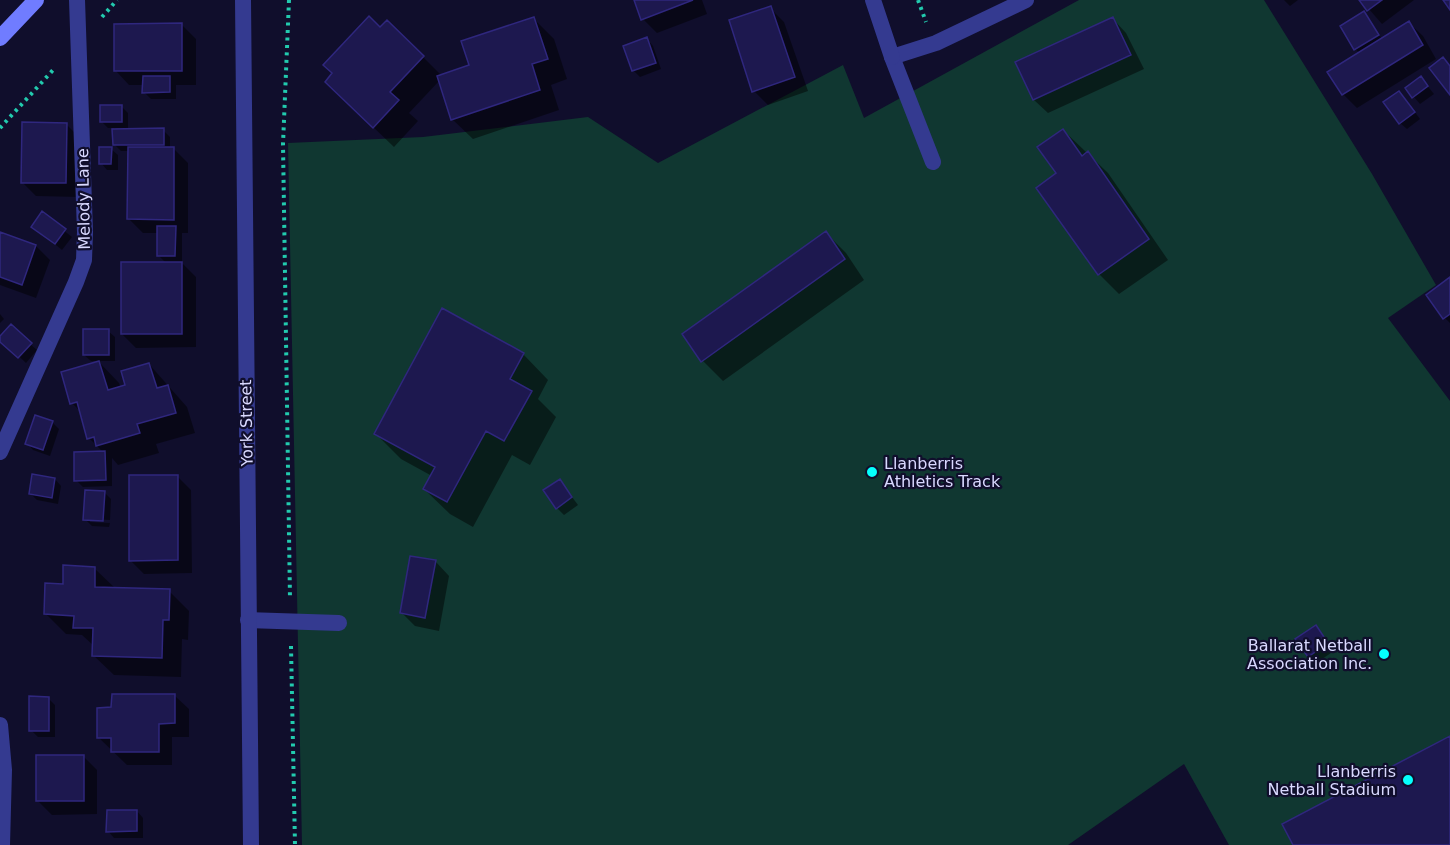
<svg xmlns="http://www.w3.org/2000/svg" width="1450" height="845" font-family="'DejaVu Sans',sans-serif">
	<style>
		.green { fill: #103731 }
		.shadow { fill: #0007 }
		.building { fill: #1d184f; stroke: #2f277e; stroke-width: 1.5 }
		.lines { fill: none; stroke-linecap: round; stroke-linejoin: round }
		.path { stroke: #22caae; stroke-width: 4; stroke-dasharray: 3 4.5; stroke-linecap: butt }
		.service { stroke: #343a90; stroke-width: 16 }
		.minor { stroke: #343a90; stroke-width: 16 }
		.secondary { stroke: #707cff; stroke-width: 16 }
		.poi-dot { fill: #05fffd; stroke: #100e2c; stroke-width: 2 }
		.labels { text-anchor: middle; stroke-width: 4.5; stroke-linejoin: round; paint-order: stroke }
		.street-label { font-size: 16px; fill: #d9d9ff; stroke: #100e2c }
		.poi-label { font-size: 16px; fill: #d9d9ff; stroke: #100e2c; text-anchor: end }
	</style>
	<rect width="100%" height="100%" fill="#100e2c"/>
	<path class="green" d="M1079,0h185l108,174 64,111 -48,33 62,83v444h-221l-45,-81 -116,81h-766l-14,-702 135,-6 165,-20 70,46 185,-98 21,53z"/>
	<path class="shadow" d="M635,0h67l5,14 -50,19 -14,-14z
		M1284,0h14l-8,6z
		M1361,0h53l-32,24z
		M770,8l14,14 24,69 -40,14 -14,-14z
		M1364,13l18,26 27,-16 14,13 13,23 -79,49 -14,-14 17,-41 -5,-4z
		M534,19l20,20 13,40 -16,6 8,25 -86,29 -21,-20 -12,-39 -31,33 9,8 -24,26 -47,-45 33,-73 43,28 19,19 29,-10z
		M1113,19l13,14 18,36 -96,44 -14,-13z
		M182,25l14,14v46h-20v14h-25l-7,-7v-7h-15l-13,-14z
		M647,39l6,7 8,23 -21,8 -7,-7z
		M1421,78l13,16 -14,10 -13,-15z
		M1405,99l15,20 -13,10 -7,-6z
		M121,106l7,7v17h35l7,7v12h4l14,14v70h-6v30l14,14v70l-60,1 -14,-14 44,-71 -8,-8v-22h-15l-14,-14v-68h-8l-7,-7v-16h-6l-7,-7z
		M66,124l14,14 -1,59 -43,-1 -14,-14z
		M1063,130l45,43 60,87 -49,34 -20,-20 -40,-100z
		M111,149l7,6v15h-11l-6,-7z
		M42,213l30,24 -10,13 -29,-24z
		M826,233l20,20 18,27 -141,101 -20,-20z
		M0,234l36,12 14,14 -14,38 -36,-13z
		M1450,279v44l-5,-5z
		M0,314l4,5 -4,4z
		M108,331l7,6v24h-24l-7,-6z
		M0,338l30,6 7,6 -11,13z
		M523,354l25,26 -10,19 18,18 -26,48 -18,-10 -39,72 -23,-13 -26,-25 8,-13 -31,-17 -26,-26z
		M99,362l20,21 2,5 6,-2 22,-22 38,43 8,26 -39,11 3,9 -41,12 -6,-7v28l-29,1 -7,-7 27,-28 -14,-14 -8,-26 -9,-9z
		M52,422l7,7 -9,27 -17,-6 -6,-7z
		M177,476l14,14 1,83 -48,1 -14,-14z
		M55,479l6,7 -3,18 -21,-4 -7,-7z
		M560,481l18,24 -14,10 -7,-7z
		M104,492l7,7 -1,21 -20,-1v3l20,1 -1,4 -17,-1 -7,-7z
		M436,562l13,14 -10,55 -24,-5 -14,-14z
		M94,568l21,20 54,3 20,20 -1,29 -6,-1 -1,38 -67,-2 -21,-20 1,-9 -12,-11 -16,-1 -20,-20 18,-29z
		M1315,627l19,24 -18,12 -19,-24z
		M175,696l14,13v28h-17v28h-45l-29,-28z
		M48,698l7,7v32h-17l-7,-7z
		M83,756l14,14v44l-45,1 -14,-14z
		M137,811l6,7v20h-29l-6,-7z"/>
	<path class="building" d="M634,0h59l-52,20z
		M1359,0h23l-15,11z
		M1443,0h7v10z
		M771,6l24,71 -43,15 -23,-72z
		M1364,11l15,24 -25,15 -14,-24z
		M369,16l11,11 7,-7 37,36 -34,36 9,8 -26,28 -48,-46 7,-9 -9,-8z
		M534,17l14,42 -16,5 8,26 -89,30 -14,-44 32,-11 -8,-24z
		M1113,17l18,38 -98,45 -18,-38z
		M1409,21l14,24 -81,50 -15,-23z
		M182,23v48h-68v-47z
		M647,37l9,26 -24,8 -9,-25z
		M1443,57l7,9v29l-21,-27z
		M143,76h27v16l-28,1z
		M1421,76l7,10 -16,12 -7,-10z
		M1399,91l16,21 -16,12 -16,-22z
		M100,105h22v17h-22z
		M22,122l45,1 -1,60h-45z
		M164,128v17h-51l-1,-16z
		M1063,129l19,27 6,-5 61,88 -51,36 -62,-87 20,-15 -19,-26z
		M99,147h13l-1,17h-12z
		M128,147h46v73l-47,-1z
		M42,211l24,18 -11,15 -24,-17z
		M157,226h19l-1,30h-18z
		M826,231l19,28 -144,103 -19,-28z
		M0,232l36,13 -14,40 -22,-8z
		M121,262h61v72h-61z
		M1450,277v37l-7,5 -17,-24z
		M442,308l82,45 -14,26 22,12 -28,50 -18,-10 -39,71 -24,-13 12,-22 -61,-33z
		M11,324l21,19 -14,15 -18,-16v-6z
		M83,329h26v26h-26z
		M99,361l9,29 17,-5 -4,-14 28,-8 8,25 11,-3 8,28 -39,11 3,9 -44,13 -2,-9 -7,2 -10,-37 -7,2 -9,-32z
		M35,415l18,6 -10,29 -18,-6z
		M105,451l1,29 -32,1v-29z
		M32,474l23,4 -3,20 -23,-4z
		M129,475h49v85l-49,1z
		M560,479l12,18 -16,12 -13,-19z
		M85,490l20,1 -2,30 -20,-1z
		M410,556l26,4 -11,58 -25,-5z
		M63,565l32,2v20l75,2 -1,31h-6l-1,38 -70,-2 1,-28h-20l1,-12 -30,-2 1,-31 18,1z
		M1316,625l12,18 -20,14 -13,-18z
		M112,694h63v29l-16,1v28h-48v-14h-14v-30l14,-1z
		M29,696l20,1v34h-20z
		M1450,736v109h-157l-11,-21z
		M36,755h48v46h-48z
		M107,810h30v21l-31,1z"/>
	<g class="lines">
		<path class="path" d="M289,0l-6,144 7,455
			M918,0l8,22
			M102,17l15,-17
			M0,128l54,-59
			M291,646l4,199"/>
		<path class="service" d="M933,162l-41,-105 44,-14 90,-43
			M0,452l76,-170 8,-22 1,-28 -8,-232
			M248,620l91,3
			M0,725l4,45 -2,75"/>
		<path class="minor" d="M243,0l8,845
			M873,0l19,57"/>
		<path class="secondary" d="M0,38l36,-38"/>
	</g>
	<g class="poi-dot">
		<circle cx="872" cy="472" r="6"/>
		<circle cx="1384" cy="654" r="6"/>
		<circle cx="1408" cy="780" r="6"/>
	</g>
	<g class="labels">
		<g class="street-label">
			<text transform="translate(83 199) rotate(-91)" y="6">Melody Lane</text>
			<text transform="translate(246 423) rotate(-91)" y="6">York Street</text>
		</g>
		<g class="poi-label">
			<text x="884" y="469" text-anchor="start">Llanberris<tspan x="884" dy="18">Athletics Track</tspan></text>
			<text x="1372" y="651">Ballarat Netball<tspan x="1372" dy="18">Association Inc.</tspan></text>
			<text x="1396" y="777">Llanberris<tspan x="1396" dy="18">Netball Stadium</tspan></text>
		</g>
	</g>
</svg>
